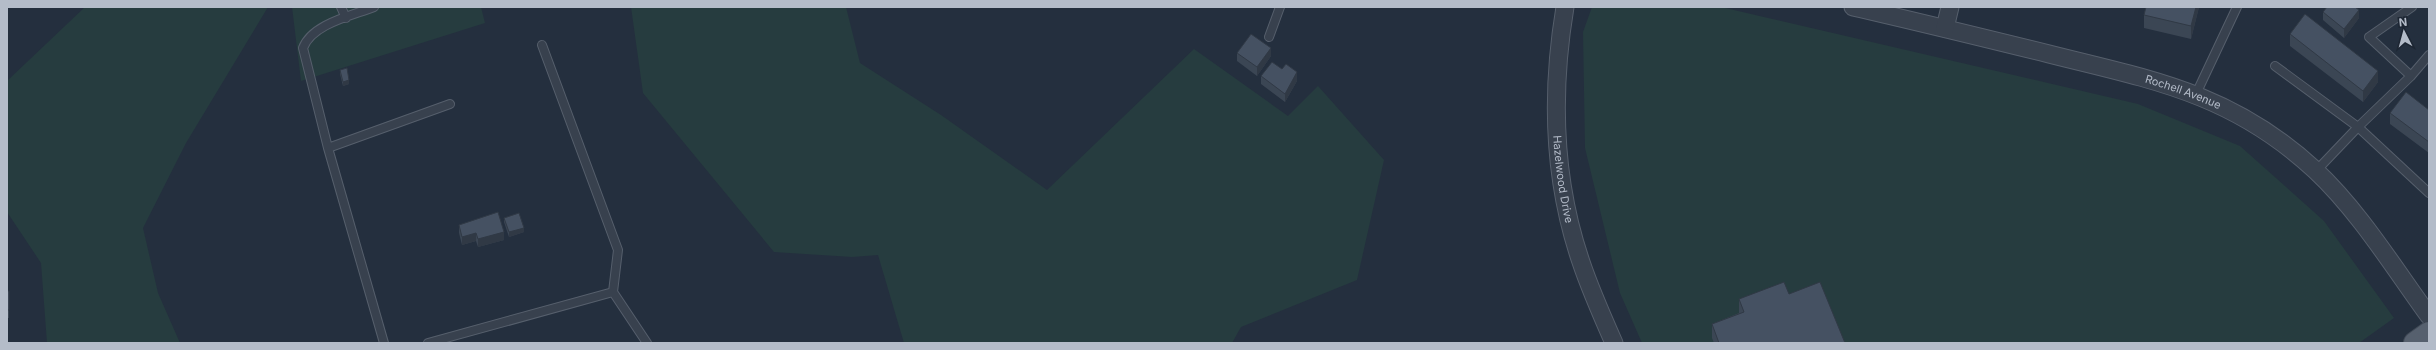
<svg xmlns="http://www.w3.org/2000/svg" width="2436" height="350" font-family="Inter,sans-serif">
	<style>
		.green { fill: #263c3f }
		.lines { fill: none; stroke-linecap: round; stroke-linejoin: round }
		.lane-casing { stroke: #565f6c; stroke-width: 10 }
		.street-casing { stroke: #565f6c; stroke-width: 19 }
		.primary-casing { stroke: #414a57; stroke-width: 24 }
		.lane { stroke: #38414e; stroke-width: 8 }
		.street { stroke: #38414e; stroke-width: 17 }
		.primary { stroke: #56606e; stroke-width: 22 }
		.wall { fill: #3b4654 }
		.shaded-wall { fill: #303945 }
		.building { fill: #455162; stroke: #303945 }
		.labels { text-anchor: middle; stroke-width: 3.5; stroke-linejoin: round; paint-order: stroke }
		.street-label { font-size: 11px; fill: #b4bcc9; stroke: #1d2633 }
	</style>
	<rect width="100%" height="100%" fill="#242f3e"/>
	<path class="green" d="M85,7h183l-82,136 -43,85 15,65 22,50h-133l-6,-80 -34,-51v-131z
		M292,7h189l4,16 -184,58z
		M631,7h215l14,56 81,52 106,75 147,-141 94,67 30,-30 66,74 -27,120 -116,47 -9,16h-328l-26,-88 -26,2 -78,-5 -131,-159z
		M1592,7h129l417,97 102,42 84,75 70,97 -35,25h-717l-22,-50 -35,-145 -2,-116z"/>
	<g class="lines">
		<defs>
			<path id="lane" d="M341,7l5,11
				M1269,37l11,-30
				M542,45l76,205 -5,42 34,51
				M2275,66l83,61 53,-51 18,-21
				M2411,76l-42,-39 43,-30
				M2196,94l41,-87
				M328,148l-25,-100c9,-24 48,-32 71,-41
				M2316,171l42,-44 71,66
				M384,343l-56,-195 122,-44
				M428,343l185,-51"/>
			<g id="street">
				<path id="s1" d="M1565,7c-14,84 -12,173 16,255 9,27 21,54 33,81"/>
				<path id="s2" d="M1853,7c66,15 131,31 196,47 105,26 184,40 266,116 44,41 79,98 114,146"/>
				<path d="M1945,28l5,-21"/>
			</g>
			<path id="primary" d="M2415,343l14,-10"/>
		</defs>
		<use href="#lane" class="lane-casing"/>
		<use href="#street" class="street-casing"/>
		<use href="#primary" class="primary-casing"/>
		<use href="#lane" class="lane"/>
		<use href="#street" class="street"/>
		<use href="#primary" class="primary"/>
	</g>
	<path class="wall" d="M2146,7h53l-8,32 -47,-11v-13z
		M2323,12l36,6 -15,20 -21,-18z
		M2290,34l88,48 -15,20 -73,-56z
		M1237,53l34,3 -14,20 -20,-15z
		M340,70l9,14 -6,2 -3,-12z
		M1261,76l36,5 -12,21 -24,-18z
		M2429,110v43l-39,-29v-11z
		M504,218l20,14 -15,5 -5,-15z
		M459,225l45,15 -26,7 -2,-6 -14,4 -3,-12z
		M7,291h2v27h-2z
		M1789,294l56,49h-131l-2,-5v-14l27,-11v-14z"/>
	<path class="shaded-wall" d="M2196,7h3l-8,32v-13z
		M2359,10v8l-15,20v-9z
		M1271,48v8l-14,20v-9z
		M2378,71v11l-15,20v-11z
		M1297,72v9l-12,21v-8z
		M349,80v4l-6,2v-4z
		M524,228v4l-15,5v-5z
		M504,232v8l-26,7v-8z
		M476,233v8l-14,4v-8z"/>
	<path class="building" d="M2146,7h50l-5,19 -47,-11z
		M2327,7h28l4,3 -15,19 -21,-17z
		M2305,14l73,57 -15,20 -73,-57z
		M1251,34l20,14 -14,19 -20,-14z
		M1272,62l10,7 4,-5 11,8 -12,22 -24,-18z
		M347,68l2,12 -6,2 -3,-12z
		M2406,92l23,18v32l-39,-29z
		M498,212l6,20 -26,7 -2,-6 -14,4 -3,-12z
		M519,213l5,15 -15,4 -5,-14z
		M1784,282l5,12 31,-12 25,61h-126l-7,-19 32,-12 -5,-13z
		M7,291h2v19h-2z"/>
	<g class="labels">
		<g class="street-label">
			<text dy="4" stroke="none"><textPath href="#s2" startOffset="341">Rochell Avenue</textPath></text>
			<text dy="4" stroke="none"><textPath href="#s1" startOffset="173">Hazelwood Drive</textPath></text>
		</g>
	</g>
	<rect width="2436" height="350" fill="none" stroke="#b4bcc9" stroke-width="16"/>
	<g transform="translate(2404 32) rotate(354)" stroke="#1d2633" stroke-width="3" paint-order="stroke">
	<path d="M0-3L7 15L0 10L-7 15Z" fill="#b4bcc9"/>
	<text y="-6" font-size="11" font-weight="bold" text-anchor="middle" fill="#b4bcc9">N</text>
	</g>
</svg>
